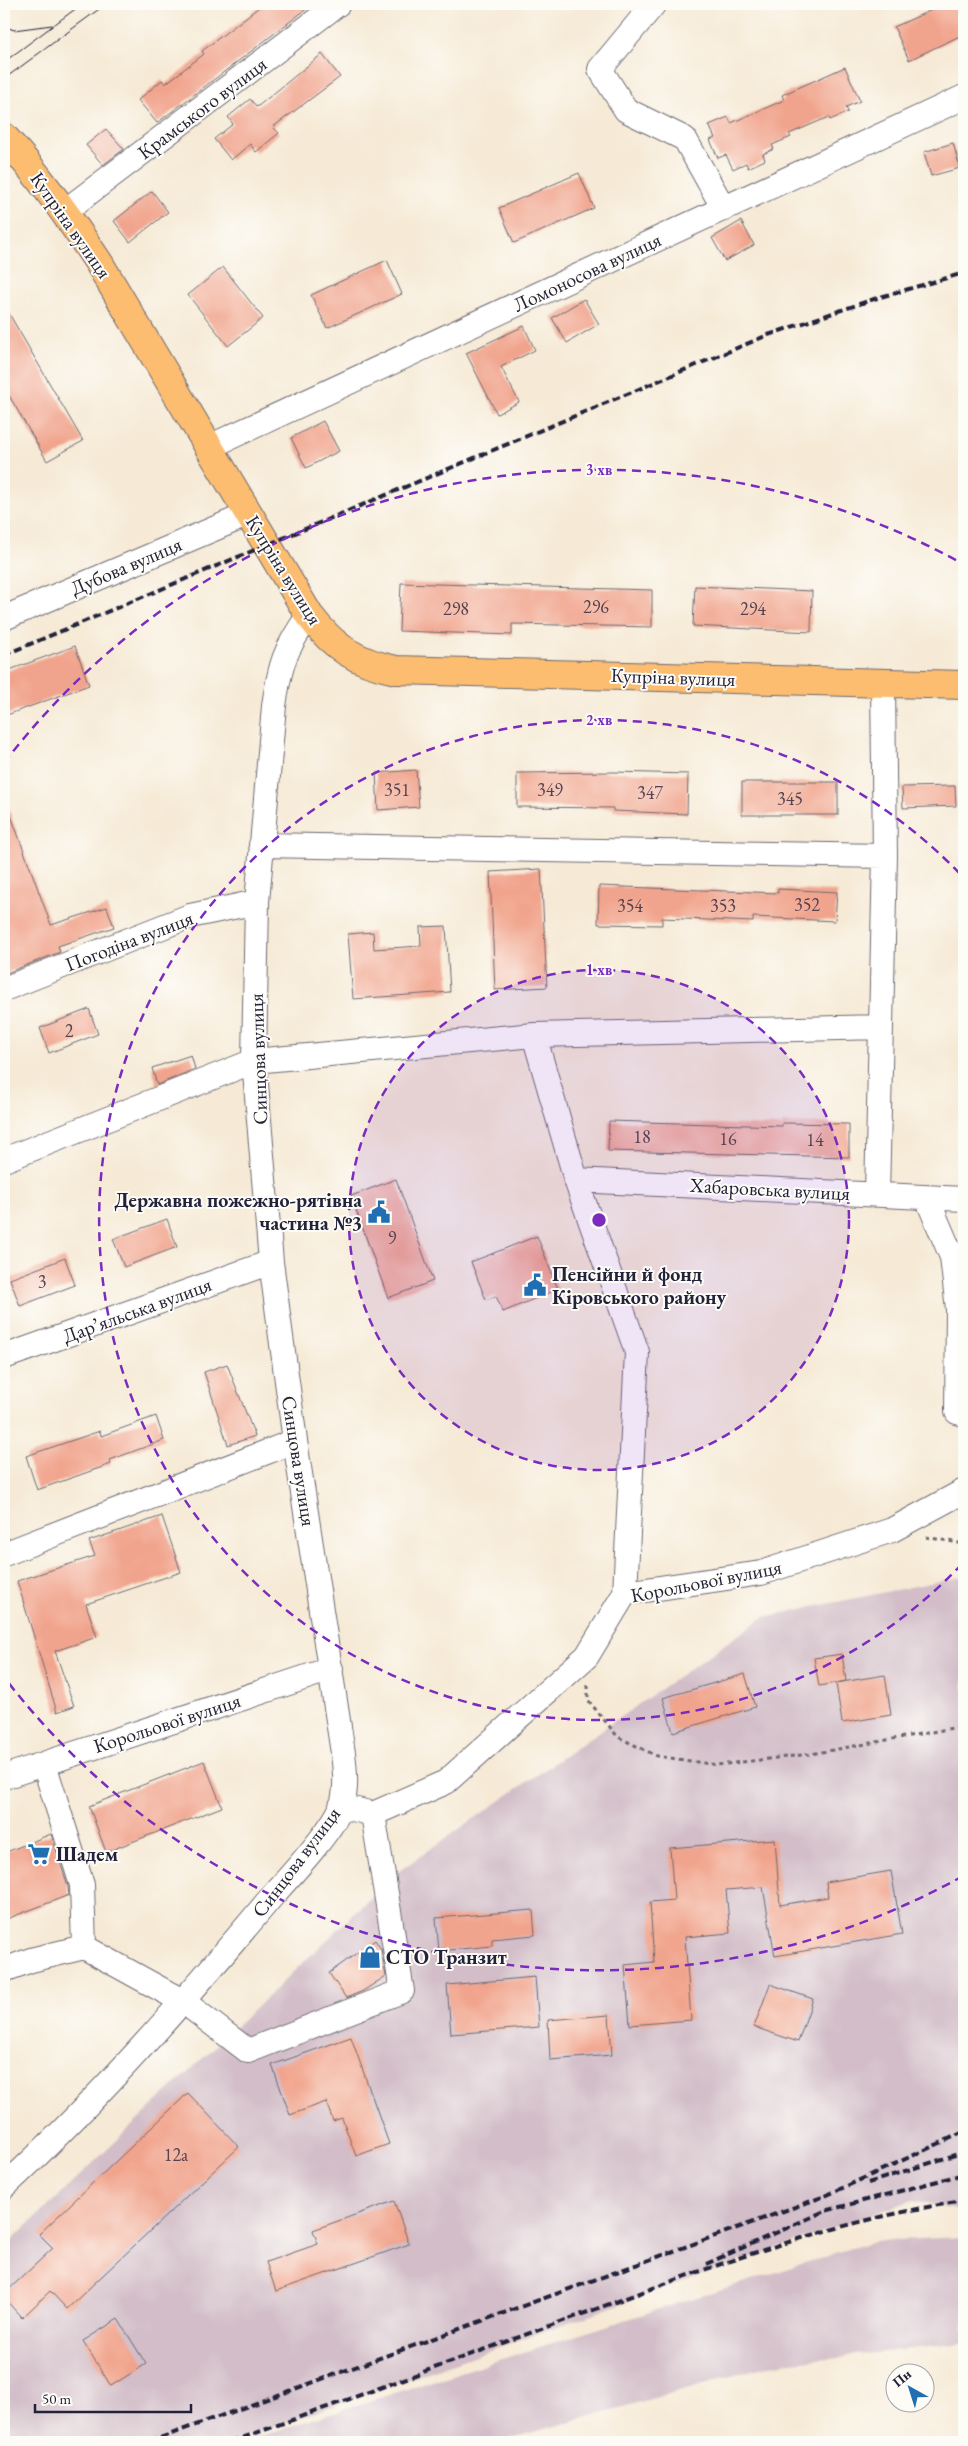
<svg xmlns="http://www.w3.org/2000/svg" width="968" height="2446" font-family="'EB Garamond',serif">
	<style>
		.industrial { fill: #d2bdc8 }
		.building { fill: #f1a48d }
		.lines { fill: none; stroke-linecap: round; stroke-linejoin: round }
		.minor-casing { stroke: #6c6871; stroke-width: 26 }
		.major-casing { stroke: #6c6871; stroke-width: 30 }
		.path { stroke: #6c6871; stroke-width: 3; stroke-dasharray: 4 4; stroke-linecap: butt }
		.minor { stroke: #fff; stroke-width: 24 }
		.major { stroke: #fcbd6f; stroke-width: 28 }
		.tram { stroke: #22223b; stroke-width: 1 }
		.rail { stroke: #22223b; stroke-width: 4; stroke-dasharray: 8 4; stroke-linecap: butt }
		.ring { fill: none; stroke: #7b2cbf; stroke-width: 2.5; stroke-dasharray: 9 6 }
		.labels { text-anchor: middle; stroke-width: 4; stroke-linejoin: round; paint-order: stroke }
		.number-label { font-size: 18px; fill: #564250 }
		.street-label { font-size: 20px; fill: #22223b; stroke: #fdfcf7 }
		.poi-label { font-size: 20px; font-weight: bold; fill: #22223b; stroke: #fdfcf7; text-anchor: start }
		.centre { fill: #7b2cbf; stroke: #fdfcf7; stroke-width: 2.5 }
		.ring-label { font-size: 15px; text-anchor: middle; font-weight: bold; fill: #7b2cbf; stroke: #fdfcf7; stroke-width: 4; stroke-linejoin: round; paint-order: stroke }
	</style>
	<rect width="100%" height="100%" fill="#fdfcf7"/>
	<filter id="ink" filterUnits="userSpaceOnUse"><feTurbulence type="fractalNoise" baseFrequency=".02" numOctaves="2"/><feDisplacementMap in="SourceGraphic" scale="10" xChannelSelector="R" yChannelSelector="G"/><feConvolveMatrix kernelMatrix="1 2 1 2 8 2 1 2 1" color-interpolation-filters="sRGB"/></filter>
	<filter id="wash" filterUnits="userSpaceOnUse"><feTurbulence type="fractalNoise" baseFrequency=".0096" numOctaves="4" result="noise"/><feDisplacementMap in="SourceGraphic" scale="20" xChannelSelector="R" yChannelSelector="G"/><feGaussianBlur stdDeviation="1.12" result="paint"/><feColorMatrix in="noise" values="0 0 0 0 0 0 0 0 0 0 0 0 0 0 0 0 0 1.4 0 .05"/><feComposite in="paint" operator="in"/></filter>
	<g filter="url(#wash)">
		<rect width="100%" height="100%" fill="#f6ead6"/>
		<path class="industrial" d="M964,1576v635l-51,-11 -682,242h-227v-194l395,-377 365,-254z
			M964,2237v106l-190,21 -275,78h-246v-4l621,-197z"/>
		<g id="blocks">
			<path class="building" d="M263,4h50l-156,119 -19,-23 24,-20 3,4 39,-30 -2,-3z
				M945,4h19v30l-55,26 -15,-33z
				M322,54l18,23 -67,50 6,6 -23,19 -6,-8 -19,16 -17,-21 19,-15 -5,-7 22,-18 7,8z
				M845,67l15,34 -14,6 2,5 -18,8 -1,-3 -40,17 2,3 -19,8 2,4 -11,5 2,6 -17,8 -2,-5 -13,6 -7,-14 -8,3 -8,-18 5,-2 -6,-13 19,-8 3,6 53,-23 -2,-5z
				M106,129l18,20 -21,16 -17,-20z
				M953,143l7,25 -29,8 -7,-24z
				M579,173l15,35 -80,35 -15,-35z
				M152,191l16,21 -38,30 -16,-21z
				M741,221l13,24 -29,16 -13,-23z
				M387,260l15,34 -75,34 -16,-33z
				M223,267l40,51 -35,28 -40,-51z
				M584,299l15,25 -32,19 -15,-25z
				M4,305l79,136 -36,20 -43,-74z
				M524,326l11,24 -34,17 18,35 -22,12 -31,-61z
				M323,421l16,30 -33,17 -15,-30z
				M401,583l251,7v37l-140,-3v11l-113,-4z
				M695,586l117,5 -1,41 -118,-6z
				M75,646l14,39 -85,31v-44z
				M416,770l3,37 -41,3 -2,-37z
				M614,772l74,2 -1,40 -74,-3v-3l-96,-1v-34z
				M742,782h96v33h-96z
				M955,786l1,20 -53,2 -1,-21z
				M4,802h2l45,123 56,-18 7,20 -56,19 2,6 -56,22z
				M541,869l6,118 -52,3 -5,-118z
				M599,886l179,7v-4l59,3 -2,29 -82,-4v5l-91,-4v7l-64,-1z
				M446,926l4,66 -97,7 -5,-65 25,-2 1,17 47,-3 -1,-19z
				M89,1009l9,25 -49,19 -9,-25z
				M191,1055l4,14 -38,16 -5,-17z
				M609,1121l173,5v-3l67,1v33l-241,-6z
				M396,1179l37,102 -45,17 -37,-102z
				M167,1219l10,28 -53,20 -11,-28z
				M537,1236l21,53 -55,23 -7,-16 -10,4 -15,-38z
				M65,1258l10,27 -55,21 -10,-27z
				M227,1364l28,72 -27,9 -24,-73z
				M156,1416l8,24 -54,20 1,4 -74,26 -11,-34 74,-25 1,5z
				M162,1516l19,56 -95,32 11,33 -42,14 19,55 -17,6 -40,-131 78,-25 -6,-15z
				M842,1654l4,27 -27,5 -5,-28z
				M745,1674l10,33 -82,25 -10,-34z
				M885,1675l6,40 -49,8 -6,-40z
				M204,1761l18,46 -116,45 -17,-46z
				M51,1834l17,53 1,8 -65,25v-67z
				M775,1839l5,66 48,-8 -2,-15 65,-11 11,63 -127,22 -12,-69 -37,3 4,43 -45,4 6,83 -61,5 -5,-60 29,-3 -4,-60 24,-2 -4,-52z
				M533,1910l2,25 -43,4v7l-53,5 -3,-33z
				M375,1940l6,9 5,27 -23,15 -17,7 -17,-25z
				M535,1977l4,50 -88,7 -4,-49z
				M770,1984l43,15 -15,43 -44,-15z
				M609,2015l3,40 -62,5 -2,-40z
				M351,2037l38,107 -33,12 -14,-38 -9,3 -7,-19 -36,13 -18,-50z
				M188,2093l51,54 -172,162 -17,-18 -28,27 -18,-20v-4l49,-46 -14,-14z
				M394,2201l15,43 -133,47 -10,-29 52,-18 -5,-14z
				M118,2319l28,45 -35,22 -28,-45z"/>
		</g>
	</g>
	<g filter="url(#ink)">
		<use href="#blocks" fill-opacity="0" stroke="#6c6871" stroke-width="1"/>
		<g class="lines">
			<defs>
				<path id="minor" d="M654,4l-54,65 26,41 59,29 39,70
					M65,211l273,-207
					M209,447l755,-350
					M4,618l245,-104
					M261,845l624,11
					M4,989l186,-73 67,-14
					M534,1035l42,145 61,172 -12,241
					M4,1160l250,-99 280,-26 347,-8
					M576,1180l388,19
					M877,1194l8,-338 -2,-173
					M927,1198l25,59 6,52 -1,103 7,2
					M4,1357l267,-95
					M4,1554l291,-113
					M44,1764l38,121 2,62
					M4,1777l327,-108
					M341,1806l32,8 73,-32 141,-126 38,-63 136,-20 131,-43 72,-39
					M4,1970l27,-10 53,-13 100,55 64,49 154,-60 -29,-177
					M4,2187c97,-90 184,-190 269,-292 18,-20 61,-66 69,-90 5,-17 3,-35 1,-52l-48,-312 -24,-179 -17,-201 3,-159 17,-196c6,-42 11,-57 35,-91"/>
				<path id="major" d="M4,137c36,39 66,82 95,126l210,352c25,33 47,47 87,55l568,15"/>
			</defs>
			<use href="#minor" class="minor-casing"/>
			<use href="#major" class="major-casing"/>
			<path class="path" d="M926,1537l38,7
				M588,1685v15l30,37 39,19 60,9 94,-11 153,-28"/>
			<use href="#minor" class="minor"/>
			<use href="#major" class="major"/>
			<path class="tram" d="M4,26l10,4 38,-5
				M4,62l78,-58
				M4,79l102,-75"/>
			<path class="rail" d="M4,655l764,-320 109,-37 87,-25
				M868,2183l96,-31
				M706,2264l119,-53 139,-37
				M149,2442l676,-246 139,-64
				M231,2442c119,-43 238,-87 357,-130 122,-45 247,-92 376,-111"/>
		</g>
	</g>
	<circle cx="599" cy="1220" r="250" fill="#7b2cbf" fill-opacity=".12"/>
	<g class="ring">
		<circle cx="599" cy="1220" r="250"/>
		<path d="M962 1564A500 500 0 1 1 962 876"/>
		<path d="M963 1876A750 750 0 0 1 4 1677M4 763A750 750 0 0 1 963 564"/>
	</g>
	<defs>
		<symbol id="civic-bare" viewBox="-9 -9 18 18"><path d="M-.6-6.5H3V-4.5H.6V-3L4-1V1h2V6H-6V1h2V-1L-.6-3ZM-1.2 2.5V6h2.4V2.5Z" fill="#1f6fb2" stroke="#fdfcf7" stroke-width="2.5" paint-order="stroke"/></symbol>
		<symbol id="supermarket-bare" viewBox="-9 -9 18 18"><path d="M-6-5.5h2.5l.6 2H6L4.5 2H-2.5L-4.4-4H-6ZM-1.5 3.2a1.3 1.3 0 1 0 .1 0ZM3 3.2a1.3 1.3 0 1 0 .1 0Z" fill="#1f6fb2" stroke="#fdfcf7" stroke-width="2.5" paint-order="stroke"/></symbol>
		<symbol id="shop-bare" viewBox="-9 -9 18 18"><path d="M-5-2.5h2.3a2.7 3.5 0 0 1 5.4 0H5L5.5 6h-11ZM-1.5-2.5h3a1.5 2.3 0 0 0-3 0Z" fill="#1f6fb2" stroke="#fdfcf7" stroke-width="2.5" paint-order="stroke"/></symbol>
	</defs>
	<g fill-rule="evenodd">
		<use href="#civic-bare" x="363" y="1196" width="32" height="32"/>
		<use href="#civic-bare" x="519" y="1269" width="32" height="32"/>
		<use href="#supermarket-bare" x="23" y="1838" width="32" height="32"/>
		<use href="#shop-bare" x="354" y="1941" width="32" height="32"/>
	</g>
	<g class="labels">
		<g class="number-label">
			<text x="596" y="613">296</text>
			<text x="456" y="615">298</text>
			<text x="753" y="615">294</text>
			<text x="397" y="796">351</text>
			<text x="550" y="796">349</text>
			<text x="650" y="799">347</text>
			<text x="790" y="805">345</text>
			<text x="807" y="911">352</text>
			<text x="630" y="912">354</text>
			<text x="723" y="912">353</text>
			<text x="69" y="1037">2</text>
			<text x="642" y="1143">18</text>
			<text x="728" y="1145">16</text>
			<text x="815" y="1146">14</text>
			<text x="392" y="1244">9</text>
			<text x="42" y="1288">3</text>
			<text x="176" y="2161">12а</text>
		</g>
		<g class="street-label">
			<text transform="translate(202 108) rotate(-37)" y="7">Крамського вулиця</text>
			<text transform="translate(71 225) rotate(55)" y="7">Купріна вулиця</text>
			<text transform="translate(587 272) rotate(-25)" y="7">Ломоносова вулиця</text>
			<text transform="translate(126 566) rotate(-23)" y="7">Дубова вулиця</text>
			<text transform="translate(284 570) rotate(58)" y="7">Купріна вулиця</text>
			<text transform="translate(673 677) rotate(2)" y="7">Купріна вулиця</text>
			<text transform="translate(129 941) rotate(-21)" y="7">Погодіна вулиця</text>
			<text transform="translate(258 1059) rotate(-92)" y="7">Синцова вулиця</text>
			<text transform="translate(770 1189) rotate(3)" y="7">Хабаровська вулиця</text>
			<text transform="translate(137 1310) rotate(-20)" y="7">Дар’яльська вулиця</text>
			<text transform="translate(299 1461) rotate(81)" y="7">Синцова вулиця</text>
			<text transform="translate(706 1581) rotate(-11)" y="7">Корольової вулиця</text>
			<text transform="translate(167 1723) rotate(-18)" y="7">Корольової вулиця</text>
			<text transform="translate(296 1862) rotate(-53)" y="7">Синцова вулиця</text>
		</g>
		<g class="poi-label">
			<text x="362" y="1207" text-anchor="end">Державна пожежно-рятівна<tspan x="362" dy="23">частина №3</tspan></text>
			<text x="552" y="1281">Пенсійни й фонд<tspan x="552" dy="23">Кіровського району</tspan></text>
			<text x="56" y="1861">Шадем</text>
			<text x="386" y="1964">СТО Транзит</text>
		</g>
	</g>
	<circle cx="599" cy="1220" r="8" class="centre"/>
	<g class="ring-label">
		<text x="599" y="475">3 хв</text>
		<text x="599" y="725">2 хв</text>
		<text x="599" y="975">1 хв</text>
	</g>
	<rect width="968" height="2446" fill="none" stroke="#fdfcf7" stroke-width="20"/>
	<g transform="translate(910 2388) rotate(321)"><circle r="24" fill="#fdfcf7" stroke="#a5a5ac"/>
	<path d="M0-4L9 19L0 12L-9 19Z" fill="#1f6fb2"/>
	<text y="-8" font-size="14" font-weight="bold" text-anchor="middle" fill="#22223b">Пн</text>
	</g>
	<path d="M35 2404v8h156v-8" fill="none" stroke="#22223b" stroke-width="2.5"/>
	<text x="42" y="2404" font-size="15" fill="#22223b" stroke="#fdfcf7" stroke-width="4" paint-order="stroke">50 m</text>
</svg>
